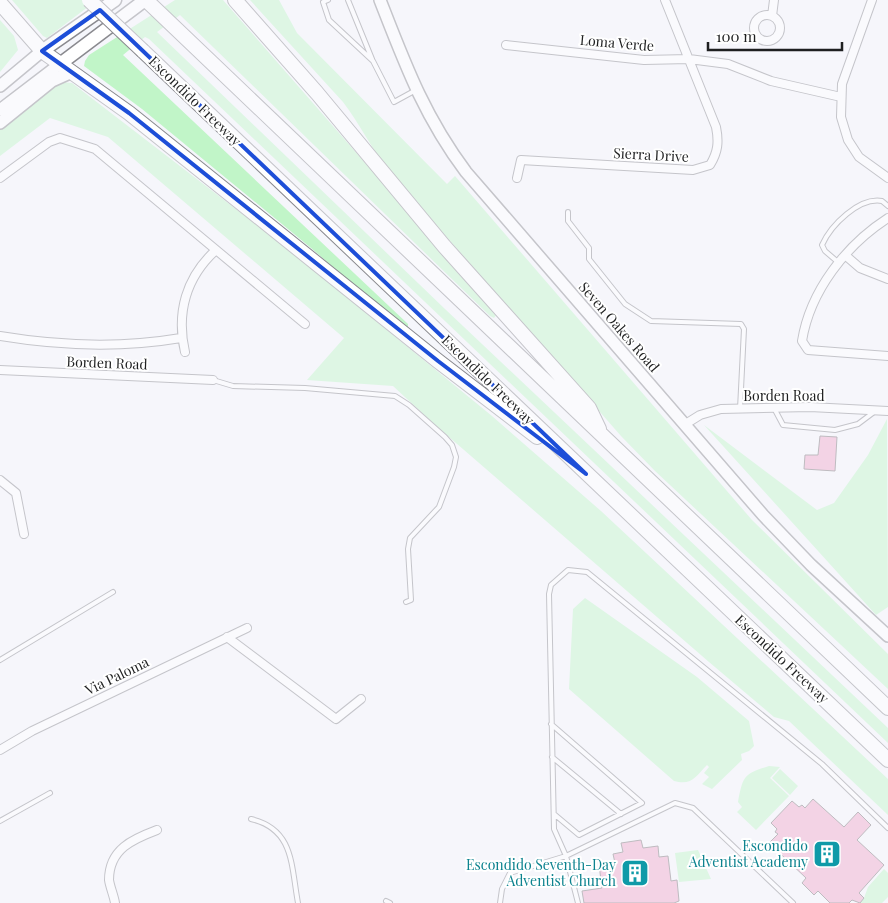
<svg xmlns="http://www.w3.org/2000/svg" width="888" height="903" font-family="'Playfair Display',serif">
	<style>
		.green { fill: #c1f5c8 }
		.building { fill: #f0a8ca; stroke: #7b7578 }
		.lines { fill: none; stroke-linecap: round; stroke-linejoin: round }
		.lane-casing { stroke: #8a8a8f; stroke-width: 6 }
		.street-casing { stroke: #8a8a8f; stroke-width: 10 }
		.secondary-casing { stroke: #8a8a8f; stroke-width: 14 }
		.primary-casing { stroke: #8a8a8f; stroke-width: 15 }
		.highway-casing { stroke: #8a8a8f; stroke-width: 16 }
		.lane { stroke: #fff; stroke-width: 4 }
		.street { stroke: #fff; stroke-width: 8 }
		.secondary { stroke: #fff; stroke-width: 11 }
		.primary { stroke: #fff; stroke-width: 12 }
		.highway { stroke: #fff; stroke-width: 14 }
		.highway-bridge-casing { stroke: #8a8a8f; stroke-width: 16; stroke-linecap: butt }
		.highway-bridge { stroke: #fff; stroke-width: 14 }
		.marked { fill: none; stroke: #1d4ed8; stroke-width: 4; stroke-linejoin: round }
		.labels { text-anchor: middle; stroke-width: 4; stroke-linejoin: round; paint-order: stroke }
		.street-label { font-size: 14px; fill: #1e1f20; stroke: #fff }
		.culture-label { font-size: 14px; fill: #0d838f; stroke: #fff; text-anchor: end }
	</style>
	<rect width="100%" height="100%" fill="#f5f6fb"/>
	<path class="green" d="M12,0h85l-50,38 -4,-2z
		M175,0h48l274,314 -3,4 -4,-2 -310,-301 -23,17 288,277 443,419v15l-739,-704 -4,-2 -22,18 285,269v3l-3,1 -4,-2 -90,-78 -169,-139 -58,-43 1,-5 4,-6z
		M250,0h29l18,33 150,151 8,-8 297,344 136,134v35l-233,-218 -34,-35 -234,-267c-16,-22 -28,-46 -44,-67z
		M0,20l14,16 4,14 -18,22z
		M61,82l11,1 221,170 199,163 109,95 287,268v36l-99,-94 -15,-4 -65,-55 -275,-238 -41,-38 -86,-6 37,-42 -236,-201 -58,-19 -50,38v-27l55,-45z
		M887,419l1,188 -12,8 -172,-190 113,85 17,-7 34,-48z
		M585,598l112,79 52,44 5,25 -5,5 -8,3 1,6 -30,29 -10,-5 7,-7 -5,-4 5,-6 -2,-2c-11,11 -15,21 -33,16l-105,-92 4,-80z
		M769,766l11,1 -10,11 19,18 -33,34 -19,-18 5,-5 -4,-5c5,-25 5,-28 31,-36z
		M780,769l18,17 -8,9 -18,-17z
		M698,850l13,29 -32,3 -4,-29z
		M884,869l4,4v24l-6,6h-22l4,-5 4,-11z"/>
	<path class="building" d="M820,436l17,1 -2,34 -31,-2 1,-14h13z
		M813,799l31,28 14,-15 13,13 -14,15 27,25 -25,28 5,5 -4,5 -8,-3 -3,3h-19l-12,-12 -4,4 -12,-12 4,-5 -37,-35 9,-9 -3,-2 2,-3 -6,-6 21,-22 7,6 3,-2 3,3z
		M641,840l2,8 15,-2 1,11 9,-1 3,25 6,-1 2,21 -5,2h-90l-2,-12 20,-3 -3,-23 16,-2 -2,-9 10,-2 -2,-9z"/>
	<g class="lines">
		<defs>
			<path id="lane" d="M328,0l-5,2 6,18 44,41 21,41 22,-12
				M348,0l24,59
				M568,212v9l21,27v11l36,45 26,17 90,3 3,5 -4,80
				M839,263l-14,-12 -3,-6c9,-20 37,-48 60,-44l6,5
				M213,380l20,6 72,2 90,8 14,9 36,32 7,8 4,12 -2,10 -15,40 -29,31 -2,11 3,51 -5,2
				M774,408l9,17 52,5 23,-6 16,-12
				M0,660l113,-68
				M551,724l91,79 -63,32 -25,-21
				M552,757l69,57
				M251,819c43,10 40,46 47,84
				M0,821l50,-28
				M386,901l4,2
				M500,903l2,-14 8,-16 56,-17 109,-53 18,5 100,95
				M578,903l-12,-47 -12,-27 -5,-235 2,-9 17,-15 19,2 235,192 66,64"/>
			<path id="street" d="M872,0l-30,84 -1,33 7,23 11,17 29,21
				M754 28a13 13 0 1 1 26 0a13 13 0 1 1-26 0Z
				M772,16l2,-16
				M506,45l138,15 45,-1 39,5 43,17 70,16
				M0,178l49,-36 11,-4 35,11 210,175
				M517,178l4,-18 172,10 17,-5c8,-13 9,-23 6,-38l-51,-127
				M888,218c-42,27 -78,73 -86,123l6,9 80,6
				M845,255l15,13 28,11
				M0,336c60,10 122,12 181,2
				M185,352c-9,-39 1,-75 31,-102
				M0,370l213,10
				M684,425l16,-10 21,-6 89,-2 78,4
				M0,480l16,13 8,41
				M227,637l109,82 25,-20
				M0,750l32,-19 215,-103
				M115,903c-1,-7 -5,-16 -6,-23 0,-31 24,-41 48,-50"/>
			<path id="secondary" d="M380,0c25,64 44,116 86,172l297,343 48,50 77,71
				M0,86l42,-35
				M0,110l60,-46
				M0,123l52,-42 20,-9"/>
			<path id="primary" d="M42,51l73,-51
				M60,64l85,-64"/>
			<path id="highway" d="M146,0l742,708
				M235,0l82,93 127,153 145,162 10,21
				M0,3l42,48 87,62 309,248 99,76
				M143,51l745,709"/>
		</defs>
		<use href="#lane" class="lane-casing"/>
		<use href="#street" class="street-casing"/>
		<use href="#secondary" class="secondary-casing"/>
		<use href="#primary" class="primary-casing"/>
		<use href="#highway" class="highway-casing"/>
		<use href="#lane" class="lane"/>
		<use href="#street" class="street"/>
		<use href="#secondary" class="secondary"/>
		<use href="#primary" class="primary"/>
		<use href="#highway" class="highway"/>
		<defs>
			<path id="highway-bridge" d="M89,0l54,51"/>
		</defs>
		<use href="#highway-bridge" class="highway-bridge-casing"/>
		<use href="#highway-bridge" class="highway-bridge"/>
	</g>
	<path d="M0 0H888V903H0ZM100,10l486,464 -148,-113 -309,-248 -87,-62z" fill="#f5f6fb" fill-opacity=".55" fill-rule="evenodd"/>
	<path class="marked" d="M100,10l486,464 -148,-113 -309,-248 -87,-62z"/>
	<defs>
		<symbol id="building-square" viewBox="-11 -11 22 22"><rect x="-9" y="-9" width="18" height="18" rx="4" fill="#0f9aa8" stroke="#fff"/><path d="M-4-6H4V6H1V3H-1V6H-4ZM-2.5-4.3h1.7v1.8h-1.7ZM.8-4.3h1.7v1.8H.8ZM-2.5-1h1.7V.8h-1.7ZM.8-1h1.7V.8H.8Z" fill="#fff"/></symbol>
	</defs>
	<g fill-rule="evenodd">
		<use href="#building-square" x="811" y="838" width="32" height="32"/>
		<use href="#building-square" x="619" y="857" width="32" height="32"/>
	</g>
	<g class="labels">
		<g class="street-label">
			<text transform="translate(617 43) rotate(5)" y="5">Loma Verde</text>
			<text transform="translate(195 101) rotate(44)" y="5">Escondido Freeway</text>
			<text transform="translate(651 155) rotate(3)" y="5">Sierra Drive</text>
			<text transform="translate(619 327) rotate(49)" y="5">Seven Oakes Road</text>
			<text transform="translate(107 363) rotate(2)" y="5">Borden Road</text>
			<text transform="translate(488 380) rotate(44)" y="5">Escondido Freeway</text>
			<text x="784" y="401">Borden Road</text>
			<text transform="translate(782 659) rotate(43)" y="5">Escondido Freeway</text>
			<text transform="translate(117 676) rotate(-26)" y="5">Via Paloma</text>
		</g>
		<g class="culture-label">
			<text x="808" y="851">Escondido<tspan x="808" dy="16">Adventist Academy</tspan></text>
			<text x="616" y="870">Escondido Seventh-Day<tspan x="616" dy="16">Adventist Church</tspan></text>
		</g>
	</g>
	<path d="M708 42v8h134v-8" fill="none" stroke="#1e1f20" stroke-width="2.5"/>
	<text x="716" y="42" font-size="15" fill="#1e1f20" stroke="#ffffff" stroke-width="4" paint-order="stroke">100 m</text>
</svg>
